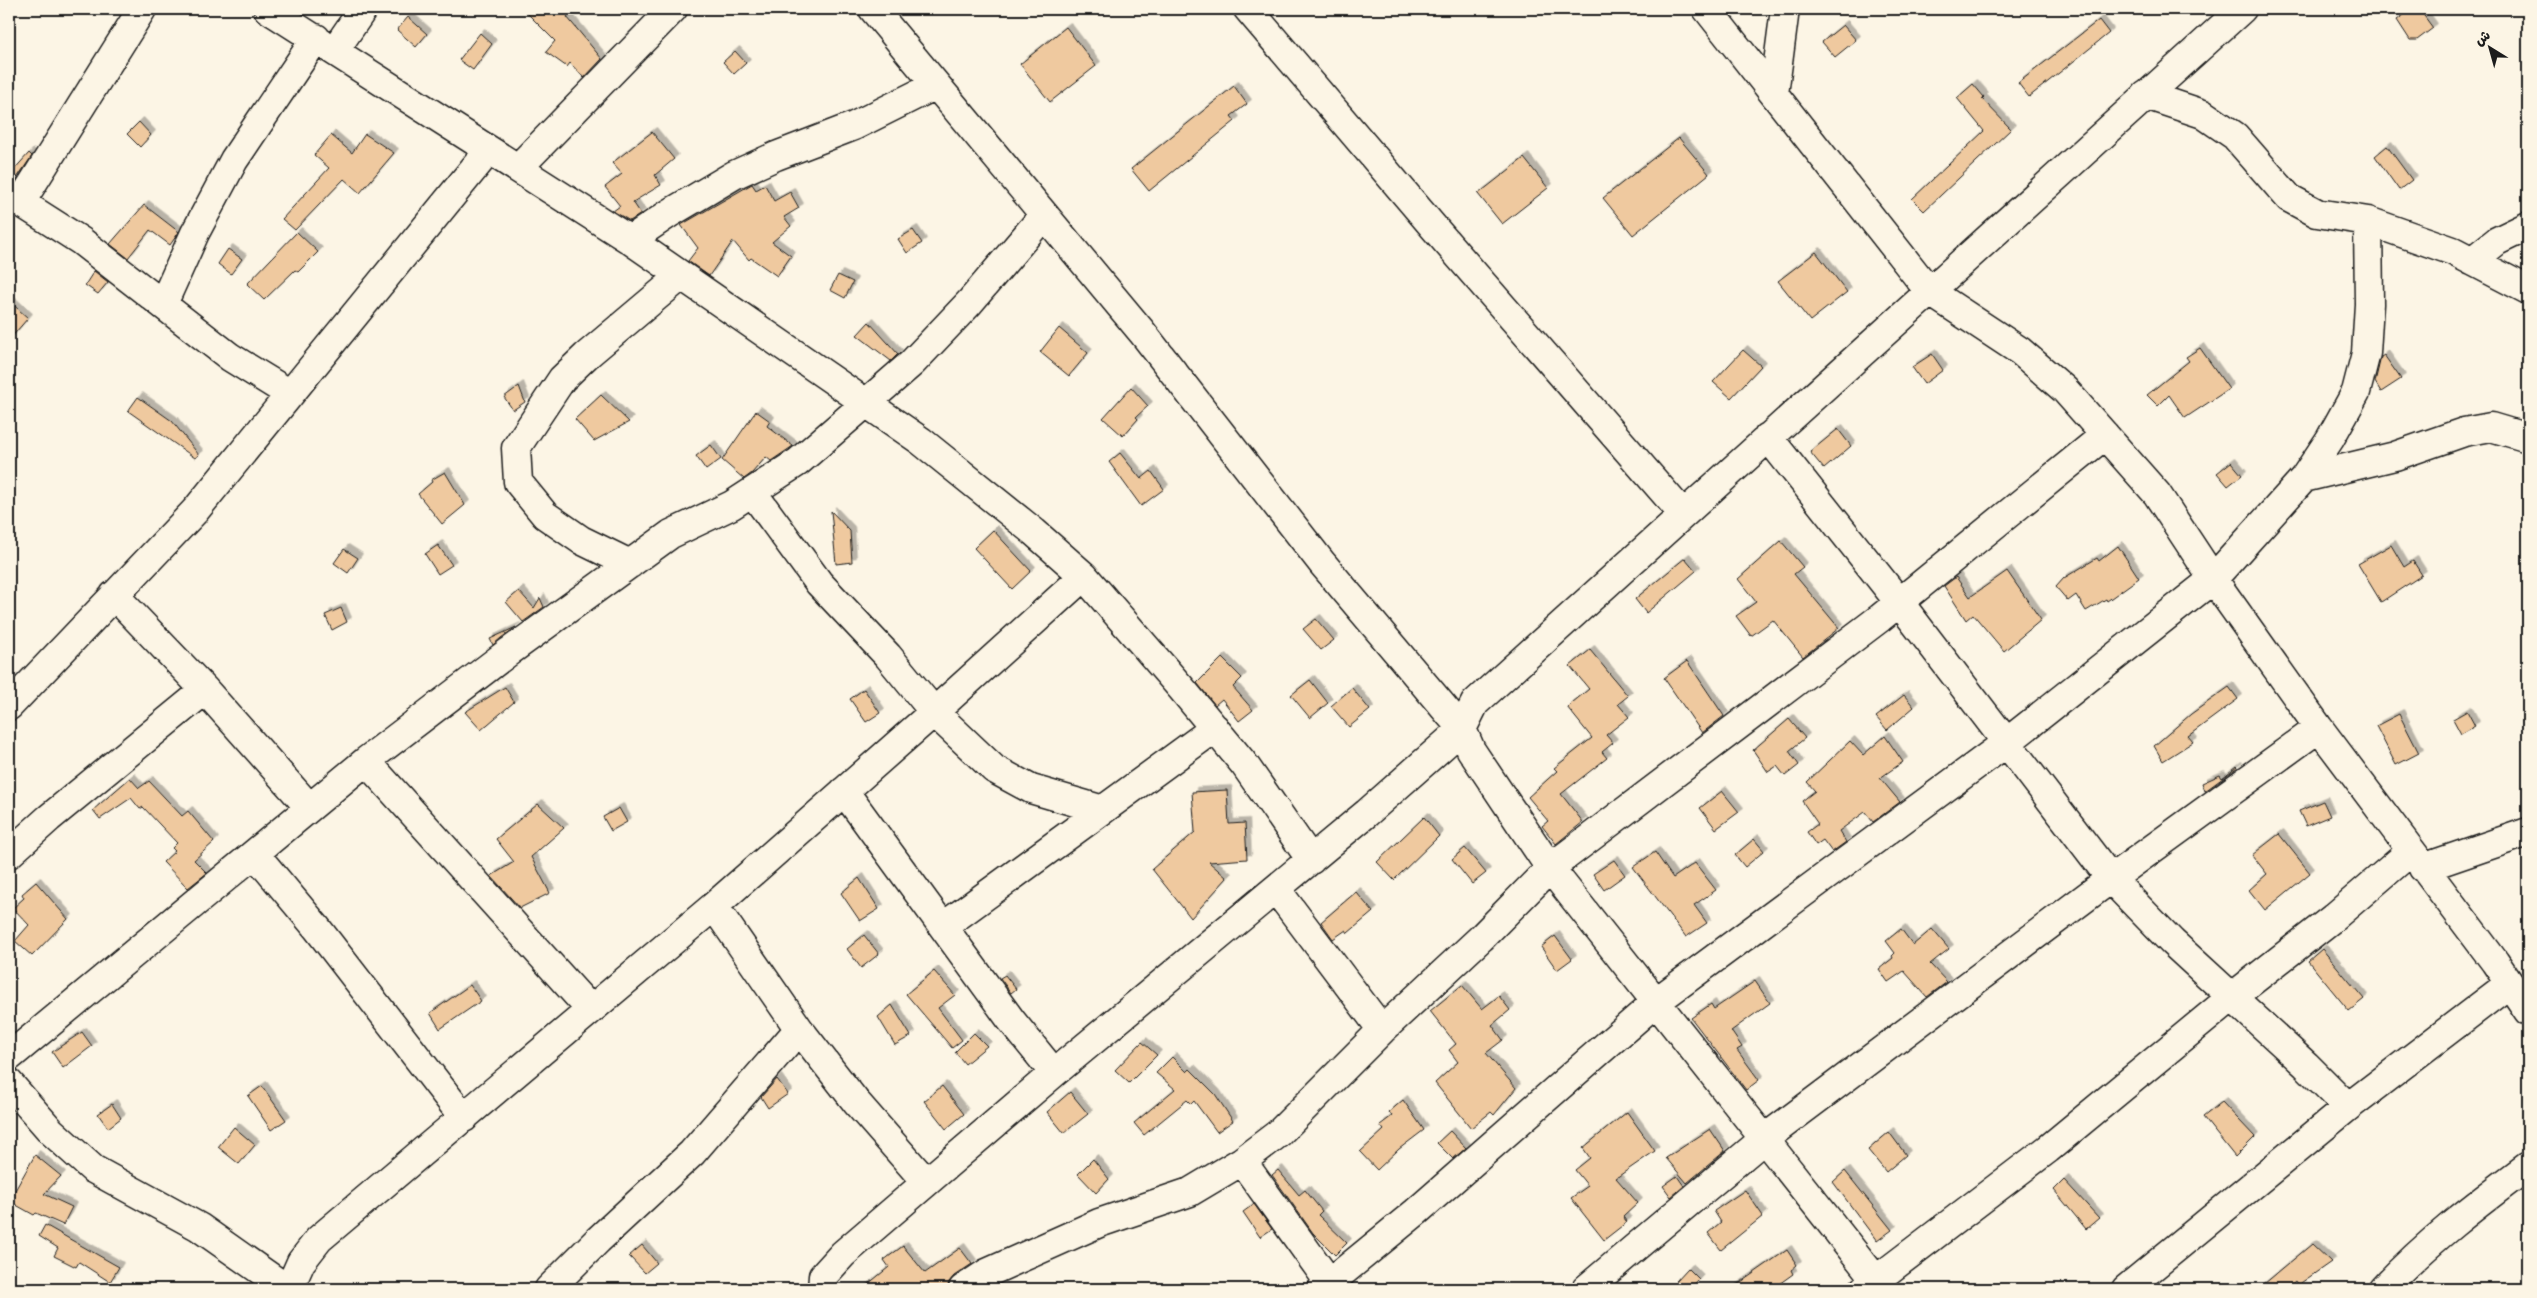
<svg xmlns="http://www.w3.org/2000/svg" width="2537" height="1298" font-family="'Architects Daughter','Playpen Sans Arabic',sans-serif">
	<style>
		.building { fill: #efc99f; stroke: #1c1c1c; filter: url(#shadow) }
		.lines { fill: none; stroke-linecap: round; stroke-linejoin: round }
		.minor-casing { stroke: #1c1c1c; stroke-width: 31 }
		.minor { stroke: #fcf5e5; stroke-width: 28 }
	</style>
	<defs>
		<filter id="shadow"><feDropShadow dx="4.5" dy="-4.5" stdDeviation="0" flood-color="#0004"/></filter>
	</defs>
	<rect width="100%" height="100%" fill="#fcf5e5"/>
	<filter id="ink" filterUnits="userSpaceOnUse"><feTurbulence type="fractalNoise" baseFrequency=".02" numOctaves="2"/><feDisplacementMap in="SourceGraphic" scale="10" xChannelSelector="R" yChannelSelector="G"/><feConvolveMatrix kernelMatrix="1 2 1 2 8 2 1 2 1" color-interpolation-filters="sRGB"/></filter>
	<g filter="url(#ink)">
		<path class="building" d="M523,9h49l-5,8 35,42 -18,19 -14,-15 -3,4 -21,-15 9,-11z
			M2412,9h7l14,19 -16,12h-7l-13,-20z
			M408,17l19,17 -11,13 -19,-17z
			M2099,20l10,13 -80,64 -11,-14z
			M1843,25l13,15 -21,17 -13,-15z
			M1066,27l30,39 -46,36 -30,-38z
			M480,33l12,11 -19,26 -14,-10z
			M735,51l11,12 -12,11 -11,-12z
			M1973,84l11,13 -2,2 29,30 -87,82 -12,-12 72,-68 -27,-33z
			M1234,86l13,18 -16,12 4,5 -86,70 -18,-22z
			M139,122l12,13 -11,12 -13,-13z
			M652,132l22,27 -19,16 6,10 -28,17 8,12 -11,7 -17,-10 7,-5 -15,-19 17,-13 -10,-11z
			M365,134l29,19 -34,40 -16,-14 -49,51 -13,-11 47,-51 -15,-13 17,-20 21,18z
			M1679,138l30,36 -76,61 -30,-37z
			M2387,146l25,34 -13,10 -24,-34z
			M29,153l3,3 -15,22 -6,-5z
			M1524,158l24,30 -46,36 -24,-30z
			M752,184l4,6 9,-5 9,16 16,-9 9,16 -15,9 7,9 -19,16 19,14 -14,20 -26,-18 -2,2 -16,-19 -24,35 -21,-15 10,-13 -17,-23z
			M144,205l35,27 -9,13 -20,-15 -22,28 -18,-14z
			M913,230l9,13 -15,10 -9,-14z
			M297,232l21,20 -20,20 -3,-2 -31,30 -17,-16z
			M228,249l14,10 -11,15 -13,-10z
			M1816,252l31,40 -37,29 -32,-40z
			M94,271l14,11 -10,12 -13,-9z
			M838,275l15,7 -8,16 -15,-8z
			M9,301l19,17 -19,22z
			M869,322l29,32 -7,7 -34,-26z
			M1059,328l29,25 -19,23 -29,-24z
			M2200,348l29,41 -44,29 -16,-23 -11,11 -11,-11 42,-34 -3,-4z
			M1743,350l18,16 -30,32 -18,-16z
			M1932,354l11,16 -19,14 -12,-17z
			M2384,355l17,24 -20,13 -6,-10 6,-25z
			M519,386l6,16 -12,8 -9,-13z
			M1131,387l17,19 -12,11 2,2 -15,17 -20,-18z
			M601,395l28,27 -35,19 -19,-22z
			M138,397l34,24 27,34 -4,3 -67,-47z
			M756,411l14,10 -3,5 26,20 -22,15 -5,-4 -14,16 -8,6 -22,-19z
			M1838,429l13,17 -27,23 -14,-17z
			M711,445l10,14 -15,11 -10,-14z
			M1120,453l21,26 10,-8 13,18 -23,17 -32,-44z
			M2231,462l11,13 -14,11 -11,-13z
			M445,472l20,33 -23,19 -24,-30 14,-12 -1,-2z
			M831,511l19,20 2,31 -16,2z
			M993,530l38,41 -19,18 -38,-41z
			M1781,541l22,26 -9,7 45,54 -36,29 -30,-37 -22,16 -15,-20 20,-14 -18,-23z
			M438,545l14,20 -14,9 -13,-20z
			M2391,545l13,22 9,-6 9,14 -41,27 -23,-38z
			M2118,546l21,32 -32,23 -1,-2 -20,12 -10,-16 -8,6 -12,-14 8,-9 33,-20 2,3z
			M344,549l14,9 -10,15 -14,-10z
			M1685,558l11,13 -50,42 -11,-14z
			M2007,571l34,49 -37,31 -31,-37 -7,6 -22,-34 12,-9 14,20z
			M519,591l15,17 6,-10 4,9 -21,15 -17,-20z
			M341,608l6,14 -15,8 -7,-15z
			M1316,619l18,21 -13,10 -18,-21z
			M516,627l-15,11 -8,7 -3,-6z
			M1590,650l38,46 -10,8 11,13 -23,18 7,8 -11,9 5,6 -46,36 22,28 -27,22 -14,-18 6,-5 -20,-24 29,-26 -3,-3 38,-30 -25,-31 22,-18 -19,-23z
			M1222,658l20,20 -9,9 20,23 -14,11 -17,-22 -7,6 -18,-22z
			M1687,661l37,55 -22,17 -38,-55z
			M1310,680l18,23 -18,15 -19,-23z
			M505,687l9,15 -33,28 -16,-18z
			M2229,687l9,12 -50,37 5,6 -30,19 -9,-15 37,-32z
			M1352,688l18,22 -21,17 -18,-21z
			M864,689l16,24 -14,9 -16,-23z
			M1904,695l10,12 -27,23 -11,-13z
			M2467,711l8,15 -14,8 -8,-15z
			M2399,714l20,39 -23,12 -20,-39z
			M1789,719l16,19 -16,13 10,14 -14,11 -8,-10 -9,6 -15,-22z
			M1885,736l18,26 -23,16 20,24 -27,20 -8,-10 -26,19 7,11 -14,10 -9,-12 -7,5 -9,-13 11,-8 -16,-23 13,-10 -8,-9 43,-41 13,14z
			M2237,766l1,1 -33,24 -3,-8 18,-8 2,3z
			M130,778l9,10 10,-7 33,35 6,-5 26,31 -20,18 13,13 -19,15 -25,-26 12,-11 -3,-3 5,-5 -34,-36 -3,2 -9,-11 -31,21 -7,-9z
			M1227,790l2,34 16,-1 2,36 -38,3 18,16 -36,40 -39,-49 43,-37 -3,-40z
			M1722,791l17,21 -23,17 -16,-21z
			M2323,801l7,15 -24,10 -7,-15z
			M538,804l26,24 -33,29 19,36 -30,15 -29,-32 23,-14 -18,-23z
			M619,808l8,14 -16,9 -8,-14z
			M1424,817l15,19 -45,44 -17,-18z
			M2279,834l31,39 -45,37 -16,-20 18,-16 -15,-19z
			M1754,839l10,12 -19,16 -10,-12z
			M1465,848l21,25 -14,11 -20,-25z
			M1655,852l18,26 22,-15 21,27 -22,15 13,18 -21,14 -53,-70z
			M1614,860l11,15 -21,15 -11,-16z
			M859,878l20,31 -19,12 -19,-28z
			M36,882l32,37 -36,37 -17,-15 14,-16 -16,-17 11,-10 -2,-4z
			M1356,892l17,20 -25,21 -2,-3 -13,9 -12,-17z
			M1901,929l12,16 19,-16 17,20 -19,15 17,18 -20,15 -23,-26 -16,11 -9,-13 14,-11 -1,-2 3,-3 -9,-12z
			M864,935l15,19 -18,14 -14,-19z
			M1555,936l17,23 -15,11 -16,-23z
			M2322,949l42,50 -15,12 -41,-50z
			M934,971l21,24 -17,13 24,32 -10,8 -46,-54z
			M1005,975l11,14 -5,4 -11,-15z
			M1755,981l15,22 -39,28 11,16 -5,3 22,30 -13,10 -55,-72 20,-14 3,5z
			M470,985l11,16 -41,28 -10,-16z
			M1462,985l20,24 17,-13 11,14 -18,15 11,15 -17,13 30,35 -22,27 -3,-3 -20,16 -36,-45 23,-21 -9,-12 7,-6 -26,-33z
			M892,1005l19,31 -16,9 -17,-28z
			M82,1032l10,14 -29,22 -11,-16z
			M974,1033l13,13 -22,18 -10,-12z
			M1142,1042l15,13 -28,28 -14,-13z
			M1172,1057l15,15 3,-3 25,25 18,27 -16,11 -23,-31 -3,3 -4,-4 -43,35 -10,-12 41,-34 -19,-16z
			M777,1079l11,15 -20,14 -7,-11z
			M262,1086l24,34 -15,10 -23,-34z
			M942,1086l22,28 -18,15 -22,-28z
			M1070,1092l18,22 -24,19 -17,-21z
			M1403,1100l21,30 -25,19 -22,21 -17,-18 24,-22 -4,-5 12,-9 -3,-4z
			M2222,1102l33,35 -20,20 -32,-40z
			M112,1104l9,14 -13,10 -10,-14z
			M1627,1112l28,39 -39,27 22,25 -15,14 4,5 -23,18 -33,-42 17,-12 -13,-16 15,-12 -7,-10z
			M234,1127l21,18 -16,19 -21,-17z
			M1710,1129l15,22 -38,32 -21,-25z
			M1450,1131l16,17 -13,11 -16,-16z
			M1889,1132l17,23 -20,17 -18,-22z
			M35,1155l26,21 -17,18 28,13 -9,18 -27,-12 -2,2 -25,-14z
			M1093,1159l16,20 -13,14 -18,-19z
			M1278,1170l21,25 6,-5 17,21 -4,4 29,28 -12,12 -22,-22 -41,-58z
			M1845,1171l47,59 -15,11 -44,-59z
			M1677,1176l7,10 -13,11 -8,-11z
			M2064,1180l35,38 -13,11 -32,-39z
			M1745,1190l18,26 -42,34 -13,-17 13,-11 -7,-11z
			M1254,1204l18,25 -12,8 -17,-25z
			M45,1225l74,42 -9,15 -31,-20 -3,5 -22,-11 4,-8 -19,-12z
			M2312,1244l19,18 -33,23 -3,-4 -9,8h-28z
			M642,1245l15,18 -12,10 -16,-17z
			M903,1246l22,27 35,-25 12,16 -18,12 -5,6 -2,7h-85l27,-22 -5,-7z
			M1787,1250l10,15 -6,5 2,4 -21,15h-41z
			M1688,1268l11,11 -9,10h-5l-9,-8z"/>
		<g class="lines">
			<defs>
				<path id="minor" d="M268,9l362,231 291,201 113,91 50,44 98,113 62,75 67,96
					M873,9l269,323 180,231 140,166 9,21 79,118 333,421
					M1248,9l188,221 247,284
					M1707,9l222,282 91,60 45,39 92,104 56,85 106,149 176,234 33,49
					M335,50l28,-41
					M1774,94l11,-85
					M2146,95l57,19 32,22 54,62 28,15 51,8 85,30 75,39
					M518,168l155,-159
					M9,195l72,46 149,116 60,37
					M21,202l121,-193
					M630,240l40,-27 64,-38 42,-19 78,-30 82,-41
					M2472,261l25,-20 31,-15
					M163,304l32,-71 39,-73 82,-122
					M1768,437l131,165 212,277 61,63 134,123 42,42
					M2304,478l91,-22 69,-24 27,-5 37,11
					M753,493l66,90 69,73 46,56 60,57 37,20 72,21
					M630,564l-49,-24 -36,-25 -27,-33 -2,-34 46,-69 24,-23 95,-80
					M114,595l91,95 104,117
					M9,706l186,-195 294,-361
					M366,761l224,248
					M844,791l167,229 43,53
					M9,854l40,-36 156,-128
					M255,854l62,74 147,190
					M2423,868l105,-36
					M1276,889l106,141
					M714,906l85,123 57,73 70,80
					M944,926l271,-198
					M9,1057l357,-296 144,-110 161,-117 61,-29 66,-43 114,-99 58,-61 74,-87
					M9,1083l42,48 42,38 106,58 88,62
					M1242,1161l92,128
					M289,1289l12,-27 18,-23 395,-333 220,-194 150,-136
					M549,1289l49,-49 94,-87 107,-124
					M822,1289l1,-13 20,-22 211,-181 313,-260 95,-84 13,-26 767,-694
					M963,1289l24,-16 112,-50 91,-31 52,-31 37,-28 103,-103 99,-92 69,-70 330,-250 225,-183
					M1322,1289l94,-77 241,-211 349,-258 207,-164 91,-101 26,-39 26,-47 10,-39 3,-49 -1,-83
					M1586,1289l178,-150 333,-250 222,-161
					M1864,1289l184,-140 184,-152 101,-79 77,-66
					M2126,1289l222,-182 161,-123
					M2383,1289c44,-47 94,-85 145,-123"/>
			</defs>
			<use href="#minor" class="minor-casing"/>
			<use href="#minor" class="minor"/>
		</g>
	</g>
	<rect width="2537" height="1298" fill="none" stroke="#fcf5e5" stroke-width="30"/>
	<rect x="15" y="15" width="2507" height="1268" fill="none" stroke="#1c1c1c" stroke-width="2" filter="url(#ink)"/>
	<g transform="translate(2490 48) rotate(323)" stroke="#fcf5e5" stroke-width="4" paint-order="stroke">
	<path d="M0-4L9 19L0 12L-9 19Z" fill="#1c1c1c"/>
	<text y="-8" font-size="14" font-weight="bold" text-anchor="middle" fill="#1c1c1c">ش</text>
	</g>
</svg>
